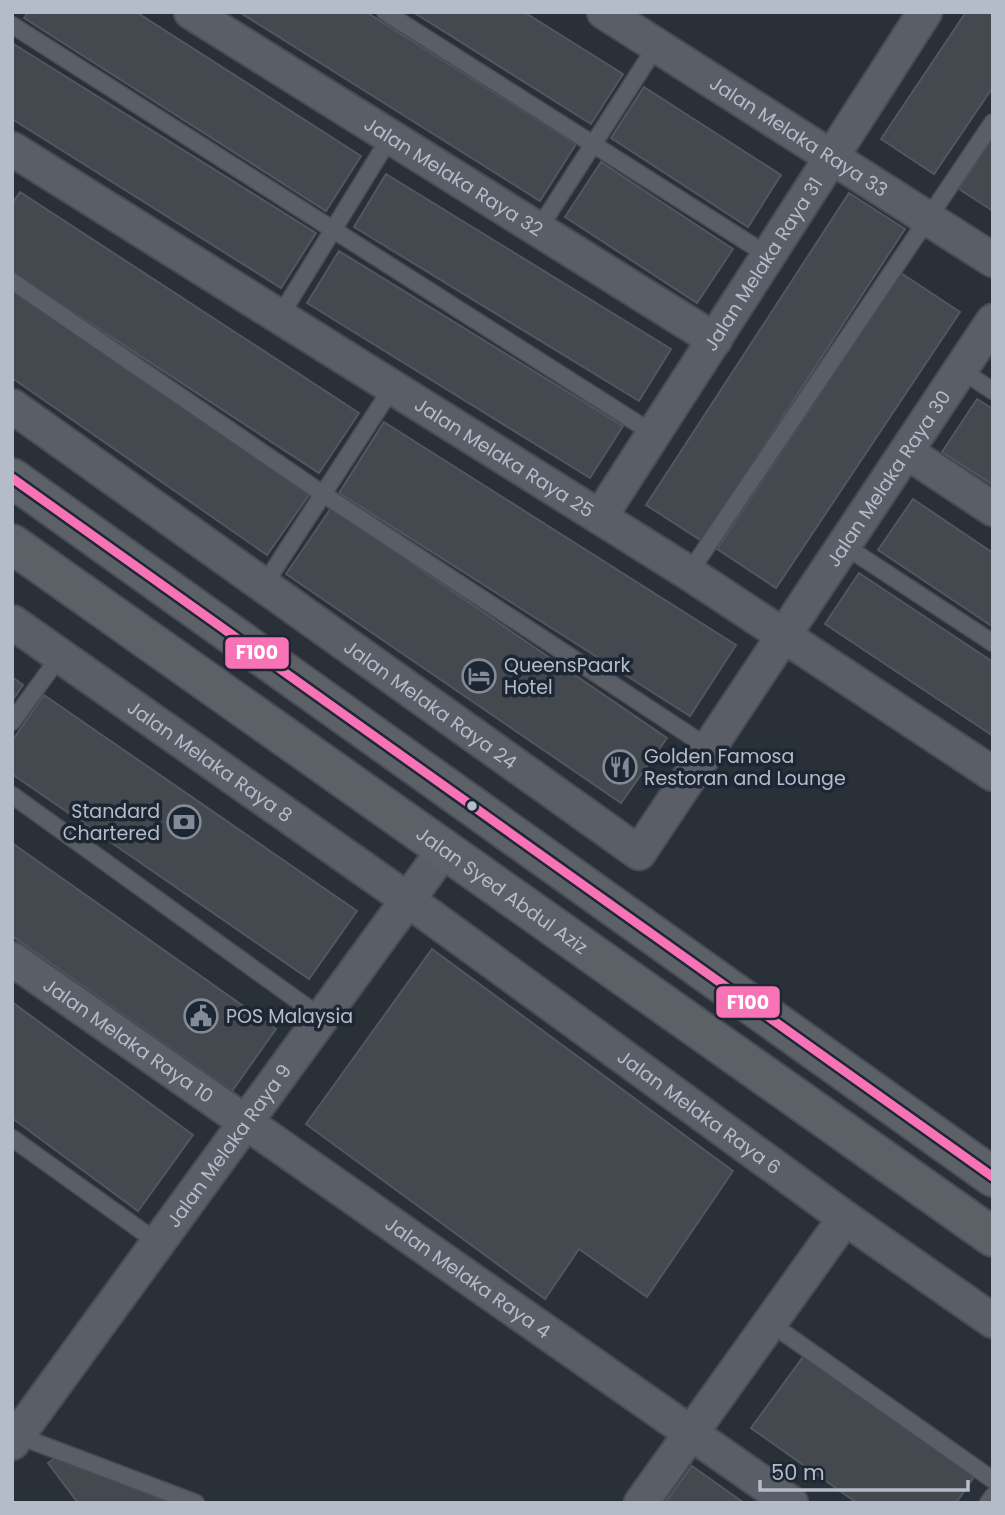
<svg xmlns="http://www.w3.org/2000/svg" width="1005" height="1515" font-family="Poppins,sans-serif">
	<style>
		.building { fill: #444950; stroke: #52575f; stroke-width: 2 }
		.lines { fill: none; stroke-linecap: round; stroke-linejoin: round }
		.service-casing { stroke: #484c53; stroke-width: 19 }
		.minor-casing { stroke: #484c53; stroke-width: 37 }
		.primary-casing { stroke: #484c55; stroke-width: 42 }
		.service { stroke: #5a5e66; stroke-width: 16 }
		.minor { stroke: #5a5e66; stroke-width: 33 }
		.primary { stroke: #5c6168; stroke-width: 38 }
		.bus-1-casing { stroke: #1d2633; stroke-width: 14 }
		.bus-1 { stroke: #f872b6; stroke-width: 9 }
		.bus-dot { fill: #b4bcc9; stroke: #1d2633; stroke-width: 2.5 }
		.labels { text-anchor: middle; stroke-width: 7; stroke-linejoin: round; paint-order: stroke }
		.street-label { font-size: 19px; fill: #b4bcc9; stroke: #1d2633 }
		.poi-label { font-size: 19px; fill: #b4bcc9; stroke: #1d2633; text-anchor: start }
		.line-badge { stroke: #1d2633; stroke-width: 2.5 }
		.badge-label { font-size: 19px; text-anchor: middle; font-weight: bold; fill: #fff }
	</style>
	<rect width="100%" height="100%" fill="#2a3038"/>
	<path class="building" d="M28,12h108l225,144 -35,55 -302,-193z
		M239,12h127l210,132 -36,57z
		M413,12h111l99,62 -32,50z
		M966,12h27v75l-59,87 -53,-35z
		M12,43l304,190 -35,55 -269,-169z
		M644,87l137,88 -33,52 -137,-89z
		M993,137v74l-34,-22z
		M601,162l132,87 -36,54 -132,-86z
		M386,174l285,175 -32,52 -285,-174z
		M20,192l339,221 -40,60 -307,-201v-68z
		M849,193l56,36 -203,312 -56,-36z
		M339,251l284,175 -33,52 -283,-175z
		M901,273l59,39 -184,276 -59,-39z
		M12,288l297,207 -42,60 -255,-177z
		M977,399l16,10v76l-51,-33z
		M384,422l352,223 -46,71 -351,-223z
		M913,499l80,54v74l-115,-77z
		M331,508l336,230 -46,65 -335,-229z
		M859,573l134,89v74l-168,-112z
		M12,677l11,8 -11,16z
		M44,695l313,216 -48,68 -297,-205v-33z
		M12,843l264,186 -44,62 -220,-155z
		M432,949l301,222 -86,126 -68,-48 -34,50 -239,-175z
		M12,1002l181,133 -55,76 -126,-93z
		M806,1353l170,121 -20,29h-99l-106,-75z
		M55,1458l121,45h-98l-30,-40z
		M692,1466l52,37h-79z"/>
	<g class="lines">
		<defs>
			<path id="service" d="M385,12l384,244
				M12,25l642,409
				M538,230l119,-185
				M12,281l311,213 386,254
				M280,316l109,-177
				M961,370l32,21
				M845,546l148,97
				M689,573l304,-451
				M264,585l128,-197
				M12,722l48,-66
				M12,795l310,223
				M12,1138l145,104
				M770,1323l223,157
				M19,1436l177,67
				M988,1503l5,-7"/>
			<g id="minor">
				<path id="s1" d="M191,12l524,328"/>
				<path id="s2" d="M604,12l389,248"/>
				<path id="s3" d="M12,149l677,424 304,201"/>
				<path id="s4" d="M12,406l627,447 354,-532"/>
				<path d="M907,452l86,57"/>
				<path id="s5" d="M600,517l325,-505"/>
				<path id="s6" d="M12,622l396,278 437,318 148,103"/>
				<path id="s7" d="M12,959l779,544"/>
				<path id="s8" d="M12,1443l432,-593"/>
				<path d="M641,1503l204,-285"/>
			</g>
			<g id="primary">
				<path d="M12,478l981,699"/>
				<path id="s9" d="M12,544l981,693"/>
			</g>
		</defs>
		<use href="#service" class="service-casing"/>
		<use href="#minor" class="minor-casing"/>
		<use href="#primary" class="primary-casing"/>
		<use href="#service" class="service"/>
		<use href="#minor" class="minor"/>
		<use href="#primary" class="primary"/>
		<defs>
			<path id="bus-1" d="M12,478l981,699"/>
		</defs>
		<use href="#bus-1" class="bus-1-casing"/>
		<use href="#bus-1" class="bus-1"/>
	</g>
	<defs>
		<symbol id="hotel-ring" viewBox="-11 -11 22 22"><circle r="9.5" fill="#1d2633" stroke="#848b96" stroke-width="1.5"/><path d="M-6-4.5h1.5V1H6V5H4.5V3h-9V5H-6ZM-4 0a1.8 1.8 0 1 1 3.6 0ZM.5 0V-2.5h3Q6-2.5 6 0Z" fill="#848b96"/></symbol>
		<symbol id="restaurant-ring" viewBox="-11 -11 22 22"><circle r="9.5" fill="#1d2633" stroke="#848b96" stroke-width="1.5"/><path d="M-5-6h1v4h1v-4h1v4h1v-4h1v5L-1.5 .5V6h-2V.5L-5-1ZM5-6V6H3V1.5H1.5Q1.5-4 5-6Z" fill="#848b96"/></symbol>
		<symbol id="bank-ring" viewBox="-11 -11 22 22"><circle r="9.5" fill="#1d2633" stroke="#848b96" stroke-width="1.5"/><path d="M-6-4H6V4H-6ZM0-2.3a2.3 2.3 0 1 0 0 4.6a2.3 2.3 0 1 0 0-4.6Z" fill="#848b96"/></symbol>
		<symbol id="civic-ring" viewBox="-11 -11 22 22"><circle r="9.5" fill="#1d2633" stroke="#848b96" stroke-width="1.5"/><path d="M-.6-6.5H3V-4.5H.6V-3L4-1V1h2V6H-6V1h2V-1L-.6-3ZM-1.2 2.5V6h2.4V2.5Z" fill="#848b96"/></symbol>
	</defs>
	<g fill-rule="evenodd">
		<use href="#hotel-ring" x="460" y="657" width="38" height="38"/>
		<use href="#restaurant-ring" x="601" y="748" width="38" height="38"/>
		<use href="#bank-ring" x="165" y="803" width="38" height="38"/>
		<use href="#civic-ring" x="182" y="997" width="38" height="38"/>
	</g>
	<circle class="bus-dot" cx="472" cy="806" r="6"/>
	<g class="labels">
		<g class="street-label">
			<text dy="7" stroke="none"><textPath href="#s2" startOffset="231">Jalan Melaka Raya 33</textPath></text>
			<text dy="7" stroke="none"><textPath href="#s1" startOffset="310">Jalan Melaka Raya 32</textPath></text>
			<text dy="7" stroke="none"><textPath href="#s5" startOffset="301">Jalan Melaka Raya 31</textPath></text>
			<text dy="7" stroke="none"><textPath href="#s3" startOffset="581">Jalan Melaka Raya 25</textPath></text>
			<text dy="7" stroke="none"><textPath href="#s4" startOffset="1220">Jalan Melaka Raya 30</textPath></text>
			<text dy="7" stroke="none"><textPath href="#s4" startOffset="514">Jalan Melaka Raya 24</textPath></text>
			<text dy="7" stroke="none"><textPath href="#s6" startOffset="242">Jalan Melaka Raya 8</textPath></text>
			<text dy="7" stroke="none"><textPath href="#s9" startOffset="600">Jalan Syed Abdul Aziz</textPath></text>
			<text dy="7" stroke="none"><textPath href="#s7" startOffset="142">Jalan Melaka Raya 10</textPath></text>
			<text dy="7" stroke="none"><textPath href="#s6" startOffset="844">Jalan Melaka Raya 6</textPath></text>
			<text dy="7" stroke="none"><textPath href="#s8" startOffset="368">Jalan Melaka Raya 9</textPath></text>
			<text dy="7" stroke="none"><textPath href="#s7" startOffset="556">Jalan Melaka Raya 4</textPath></text>
		</g>
		<g class="poi-label">
			<text x="504" y="672">QueensPaark<tspan x="504" dy="22">Hotel</tspan></text>
			<text x="644" y="763">Golden Famosa<tspan x="644" dy="22">Restoran and Lounge</tspan></text>
			<text x="160" y="818" text-anchor="end">Standard<tspan x="160" dy="22">Chartered</tspan></text>
			<text x="226" y="1023">POS Malaysia</text>
		</g>
	</g>
	<g class="line-badge">
		<rect x="224" y="636" width="66" height="34" rx="7" fill="#f872b6"/>
		<rect x="715" y="985" width="66" height="34" rx="7" fill="#f872b6"/>
	</g>
	<g class="badge-label">
		<text x="257" y="659">F100</text>
		<text x="748" y="1009">F100</text>
	</g>
	<rect width="1005" height="1515" fill="none" stroke="#b4bcc9" stroke-width="28"/>
	<path d="M760 1480v10h208v-10" fill="none" stroke="#b4bcc9" stroke-width="3.5"/>
	<text x="771" y="1480" font-size="21" fill="#b4bcc9" stroke="#1d2633" stroke-width="5" paint-order="stroke">50 m</text>
</svg>
